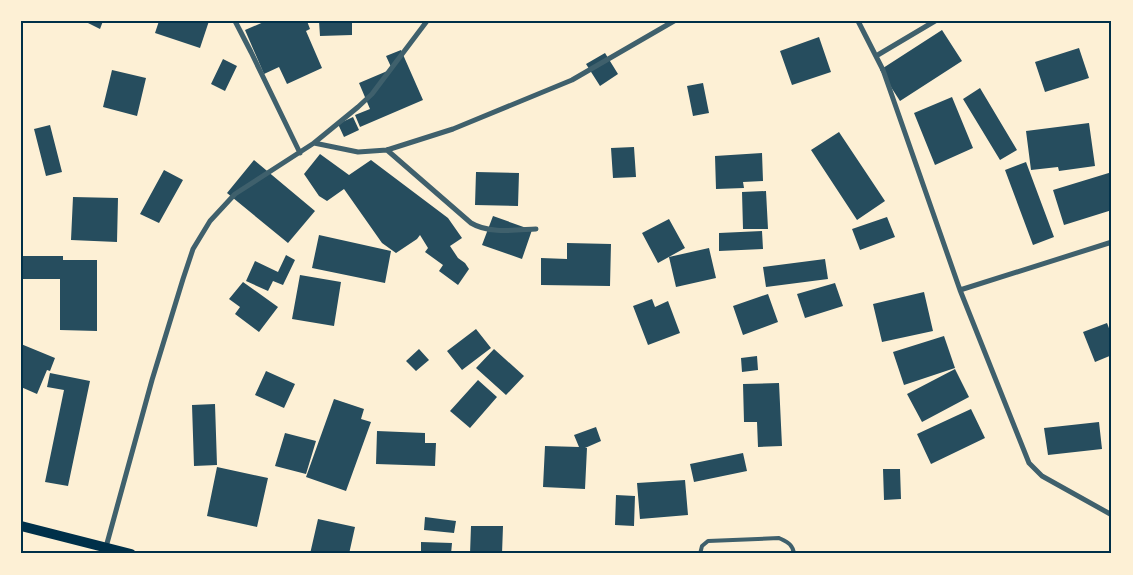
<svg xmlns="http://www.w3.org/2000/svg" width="1133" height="575" font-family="Mulish,sans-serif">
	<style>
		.building { fill: #264d5e }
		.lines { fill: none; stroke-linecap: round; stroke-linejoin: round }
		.service { stroke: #3f606c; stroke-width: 4 }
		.minor { stroke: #3f606c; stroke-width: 5 }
		.secondary { stroke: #003049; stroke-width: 10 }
		.neatline { fill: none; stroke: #003049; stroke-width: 2 }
	</style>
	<rect width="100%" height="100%" fill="#fdf0d5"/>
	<path class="building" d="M84,21h19l-3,8z
		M159,21h50l-9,27 -45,-15z
		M266,21h41l3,8 -4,2 16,37 -35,16 -8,-17 -15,7 -19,-44z
		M319,21h33v14l-32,1z
		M942,30l20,31 -62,40 -20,-31z
		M819,37l12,35 -39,13 -12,-34z
		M1079,48l10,30 -44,14 -10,-30z
		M401,50l22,50 -63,27 -5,-12 15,-6 -11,-26 33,-14 -6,-13z
		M605,53l13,21 -18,12 -14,-22z
		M223,59l14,7 -12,25 -14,-7z
		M112,70l34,8 -9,38 -34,-9z
		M703,83l6,30 -16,3 -6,-30z
		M980,88l37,62 -17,10 -37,-61z
		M952,97l21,51 -38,17 -21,-52z
		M353,117l6,13 -15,7 -6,-13z
		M1089,123l6,43 -36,5 -1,-4 -27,3 -5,-39z
		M50,125l12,47 -16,4 -12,-47z
		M839,132l46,69 -28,19 -46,-70z
		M634,147l2,30 -23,1 -2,-30z
		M762,153l1,28 -20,1 1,6 -28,1 -1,-33z
		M320,154l29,21 22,-15 77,58 14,20 -12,8 8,12 7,5 4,6 -11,16 -19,-14 4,-6 -18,-13 3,-4 -8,-13 -3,4 -21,14 -14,-10 -38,-54 -17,12 -8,-5 -15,-22z
		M254,160l61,51 -27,32 -61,-50z
		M1026,162l28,75 -21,8 -28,-75z
		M164,170l19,10 -24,43 -19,-9z
		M476,172l43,1 -1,33 -43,-1z
		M1112,172v38l-48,15 -11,-35z
		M766,191l2,38h-25l-1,-37z
		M73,197l45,1 -1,44 -46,-2z
		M493,216l39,14 -10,29 -40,-14z
		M887,217l8,20 -35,13 -8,-21z
		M669,219l16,29 -27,15 -16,-30z
		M762,231l1,18 -44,2v-18z
		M319,235l72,16 -6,32 -73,-15z
		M567,243l44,1 -1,42 -69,-1v-27l26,1z
		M709,248l7,30 -40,9 -7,-30z
		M286,255l9,5 -12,25 -10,-4 -5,10 -22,-10 9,-20 23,11z
		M21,256h42v4h34v71l-37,-1v-51h-39z
		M825,259l3,20 -62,8 -3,-20z
		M300,275l41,7 -7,44 -42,-7z
		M243,282l35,25 -19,25 -24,-18 5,-7 -11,-8z
		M835,283l8,23 -38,12 -8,-24z
		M924,292l9,39 -51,11 -9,-38z
		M768,294l10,28 -35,13 -10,-29z
		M652,299l3,8 13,-6 12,32 -32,12 -15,-39z
		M1107,323l5,13v19l-17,7 -12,-30z
		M476,329l15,19 -29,22 -15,-19z
		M944,336l11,32 -51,17 -11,-33z
		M21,344l34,14 -5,13 -3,-1 -10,24 -16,-7z
		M419,349l10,11 -13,11 -10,-10z
		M494,349l30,27 -18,19 -30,-27z
		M757,356l1,14 -16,2 -1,-14z
		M955,369l14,28 -47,25 -15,-28z
		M266,371l29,13 -11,24 -29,-13z
		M50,373l40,8 -22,105 -23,-4 19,-92 -17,-3z
		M478,380l19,17 -27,31 -20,-17z
		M779,383l3,63 -24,1 -1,-25h-13l-1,-38z
		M334,399l30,10 -3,10 10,3 -25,69 -40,-14z
		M215,404l2,61 -23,1 -2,-61z
		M971,409l14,29 -54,26 -14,-30z
		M1099,422l3,27 -54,6 -4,-27z
		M596,427l5,14 -16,7h2l-2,41 -42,-2 2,-41 34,1 -5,-12z
		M377,431l48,2v10h11l-1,23 -59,-2z
		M285,433l31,8 -10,33 -31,-8z
		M743,453l4,18 -53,11 -4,-18z
		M217,467l51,11 -11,49 -50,-11z
		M883,469h17l1,30 -17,1z
		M685,480l3,35 -48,4 -3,-36z
		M616,495l19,1 -1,30 -19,-1z
		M425,517l31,4 -2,12 -30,-3z
		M318,519l37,8 -6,27h-39z
		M471,526h32l-1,28h-32z
		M421,542l31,1 -1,11 -30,-1z"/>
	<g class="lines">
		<path class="service" d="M700,554l2,-8 6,-5 71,-3c8,4 14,6 15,16"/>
		<path class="minor" d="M235,21l16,31 49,101
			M858,21l25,49 77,220 69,173 13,13 70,39
			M876,56l59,-35
			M314,143l44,9 29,-2 66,-21 119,-49 102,-59
			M387,150l84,73c18,11 44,7 65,6
			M960,290l152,-48
			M106,547l46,-167 31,-101 10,-30 17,-28 25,-27 79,-51 44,-36 14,-13 55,-73"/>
		<path class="secondary" d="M21,526l110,28"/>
	</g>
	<rect width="1133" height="575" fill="none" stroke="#fdf0d5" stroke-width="45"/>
	<rect x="22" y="22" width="1088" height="530" class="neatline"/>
</svg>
